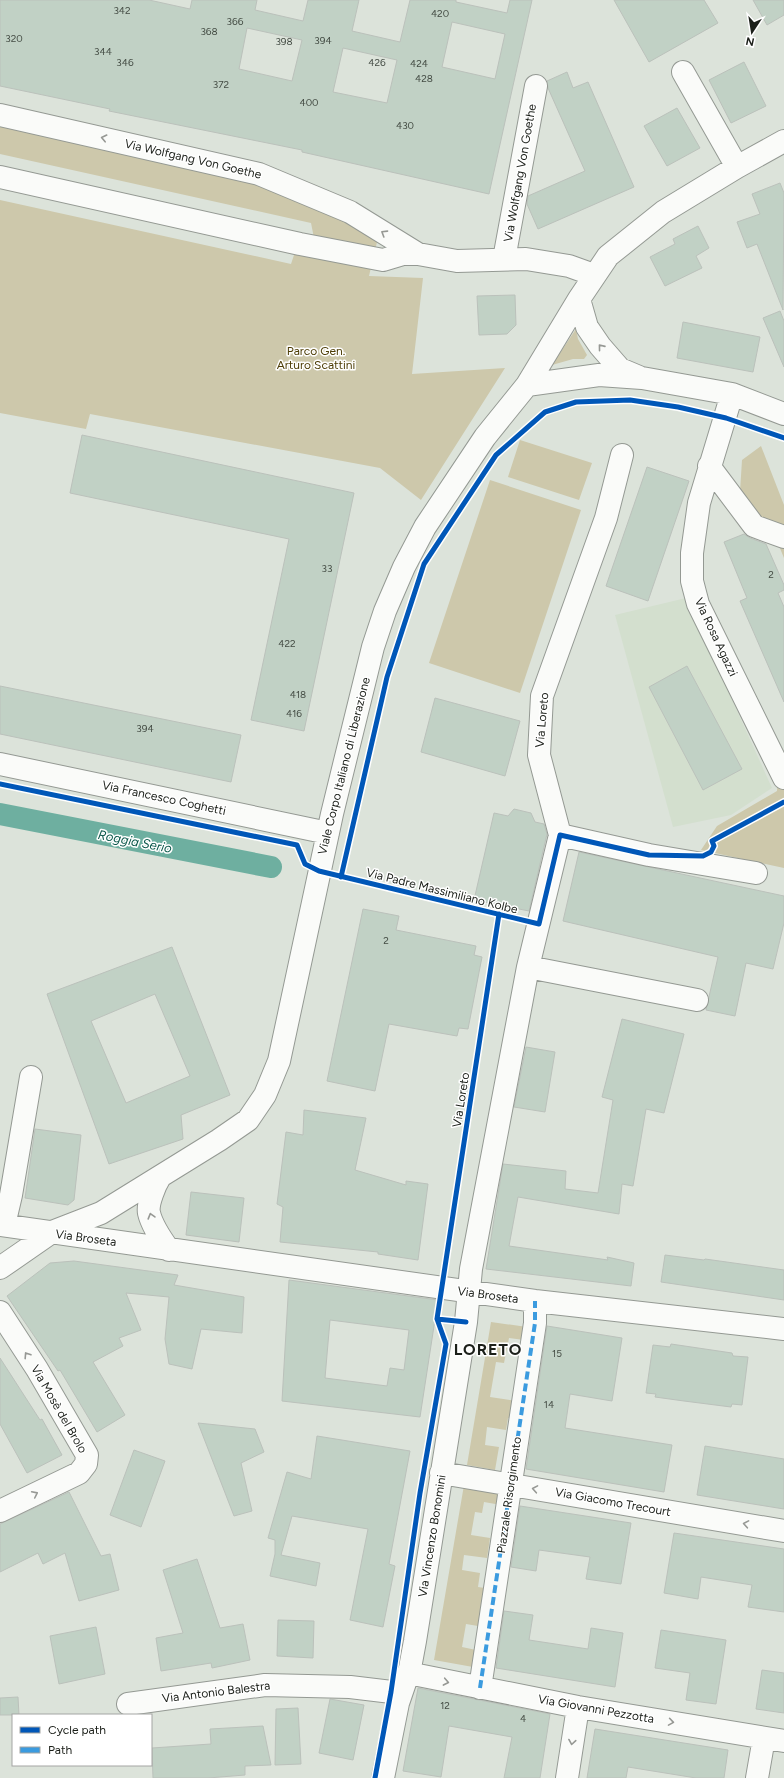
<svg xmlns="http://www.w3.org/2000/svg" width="784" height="1778" font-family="Figtree,sans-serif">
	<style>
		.built { fill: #d3dfce }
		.green { fill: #cdc8ab }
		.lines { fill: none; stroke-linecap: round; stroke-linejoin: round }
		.canal { stroke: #6eafa0; stroke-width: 22 }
		.building { fill: #c1d1c5; stroke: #bbc1bb; fill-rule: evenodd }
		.minor-casing { stroke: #949993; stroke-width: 24 }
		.minor { stroke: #fafbf9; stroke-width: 22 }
		.quiet { stroke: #3b9bdf; stroke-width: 4; stroke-dasharray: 8 4; stroke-linecap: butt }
		.cycleway-casing { stroke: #fff; stroke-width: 8 }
		.cycleway { stroke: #0057b8; stroke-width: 5 }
		.oneway { stroke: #969894 }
		.labels { text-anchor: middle; stroke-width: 3; stroke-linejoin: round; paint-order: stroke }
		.number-label { font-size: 10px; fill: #444c44 }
		.street-label { font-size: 12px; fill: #1b1f19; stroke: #fff }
		.park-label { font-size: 12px; fill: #4d3d05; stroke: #fff }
		.water-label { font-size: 13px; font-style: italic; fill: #0b584b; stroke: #fff }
		.district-label { font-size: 16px; font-weight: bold; letter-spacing: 1px; fill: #1b1f19; stroke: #fff }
	</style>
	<rect width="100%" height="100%" fill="#dce3da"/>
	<path class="built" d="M686,598l86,190 -41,27 -58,12 -58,-212z"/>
	<path class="green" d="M0,124l263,59 85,38 29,21 -8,34 54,2 -11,96 93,-6 -84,132 -41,-32 -290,-54 -4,15 -86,-16v-213l291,64 3,-9 5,-2 15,-15 -3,-15 -311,-69z
		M576,329l2,10 9,16 -3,4h-11l-21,6z
		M520,440l72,23 -13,37 -71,-23z
		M761,446l23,59v53l-16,-39 -30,5 4,-64z
		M490,480l91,30 -61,183 -91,-30z
		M784,755v113l-83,-18 16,-24 60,-35 3,-34z
		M491,1322l36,5 -3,13 -15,-2 -5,25 -8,-1 -6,35 27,4 -3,18 -6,-1 -2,12 -19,-3 -2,18 14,2 -4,23 -28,-5z
		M464,1485l39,7 -2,13 -17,-3 -2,11 -7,-1 -4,23 19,3 -3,20 -23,-3 -2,15 18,3 -2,14 14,2 -14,37 -12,-2 -4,23 14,3 -3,17 -39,-7z"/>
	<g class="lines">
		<path class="canal" d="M0,814l271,53"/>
	</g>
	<path class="building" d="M0,0h149l41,9 2,-9h65l-2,10 48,11 5,-21h51l-7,31 48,11 10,-42h46v2l51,11 3,-13h22l-43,194 -187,-42v-2l-193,-39 1,-2 -110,-23zM452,22l53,12 -10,45 -53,-12zM247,28l55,12 -10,41 -53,-12zM343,48l54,12 -10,43 -54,-11z
		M614,0h90l14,23 -69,39z
		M753,0h31v15l-17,10z
		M744,62l22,44 -35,17 -22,-43z
		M567,72l6,16 15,-6 46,105 -96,42 -11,-25 1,-8 57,-25 -37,-83 -1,-7z
		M677,108l23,40 -33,18 -23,-40z
		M780,183l4,10 -1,117 -26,-66 -10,4 -10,-26 23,-8 -8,-20z
		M698,226l11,22 -13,8 6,12 -37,18 -15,-29 25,-13 -2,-5z
		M515,295l1,30 -9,9 -28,1 -2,-39z
		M780,311l4,10v46l-21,-49z
		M683,322l77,15 -7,35 -76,-14z
		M82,435l272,58 -50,238 -53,-11 38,-181 -219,-46z
		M647,467l42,14 -41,120 -42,-15z
		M744,534l6,4 16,6 18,41v5l-6,3 6,14v95l-44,-101 7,-3 -23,-56z
		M687,666l55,103 -39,21 -54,-103z
		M0,686l241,49 -10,47 -231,-48z
		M435,698l85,23 -15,55 -84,-24z
		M514,809l17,4 4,9 9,2 3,10 -18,77 -55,-11 20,-87 14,3z
		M579,852l205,44v27l-11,46 -27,-6 -11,53 -29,-6 12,-53 -155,-36z
		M363,909l36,7 -3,14 80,16 -2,9 8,2 -14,72 -9,-1 -2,8 -68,-12 -14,67 -48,-10z
		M172,947l58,148 -49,20 2,24 -74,25 -62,-170zM155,994l35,82 -64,27 -35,-82z
		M622,1019l62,15 -20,79 -18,-4 -13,77 -11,-2 -3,30 -101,-17 -9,49 99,14 -1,-3 27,6 -3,23 -145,-17 17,-105 63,7 -1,18 33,4 15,-93 -11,-3z
		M526,1047l29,5 -10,60 -31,-5z
		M304,1110l62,8 -11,52 51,15v-4l22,3 -10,76 -40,-6v-2l-98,-10 3,-35 -6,-3 9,-72 17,3z
		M35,1129l46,6 -7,65 -6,5 -43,-7z
		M191,1192l53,6 -5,44 -53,-7z
		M665,1255l39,5 1,-1 79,11v30l-123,-18z
		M74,1261l104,14 -4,10 70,12 -2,36 -41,-4 -9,40 -23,-5 -4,-25 4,-42 -43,-4 15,37 -22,8 4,8 -30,16 32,53 -28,17 -37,-62 -2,1 -51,-75 43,-33z
		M289,1280l149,20 -18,117 -138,-16zM330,1320l79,10 -5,40 -14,-2 -3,18 -62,-8z
		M547,1326l75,12 -10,63 -42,-7 -5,34 107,17 -8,47 -138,-23z
		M671,1344l61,9 1,3 15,1 -6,48 -10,-1 -1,3 -47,-6 -29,-4 1,-3 -10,-1 7,-48 17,2z
		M0,1358l40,62 2,-1 20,36 -35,18 -27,-49z
		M198,1423l57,6 9,23 -23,11 11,48 -18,5z
		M317,1436l93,15 -21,113 6,2 -12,61 -33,-7 18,-91 -76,-13 -11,39 39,8 -4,23 -46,-10 5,-22v-14l-7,-2 19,-66 24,7z
		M705,1446l79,13v50l-87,-14z
		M134,1450l31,11 -24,66 -31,-12z
		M69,1492l32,64 9,-2 9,36 -40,11 -14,-48 -22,11 -5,-11 -38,19v-48z
		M520,1506l111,17 -10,61 -35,-5 4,-22 -51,-7 -3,21 -25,-4z
		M674,1533l110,16v63l-36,-5 4,-22 -51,-8 -3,22 -34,-6z
		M197,1559l23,69 23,-4 7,36 -38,8 -1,-5 -50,8 -5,-33 27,-5 -20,-63z
		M504,1611l29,4 -4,25 59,9 3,-21 32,5 -8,54 -119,-19z
		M278,1620l36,1 -1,37 -36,-2z
		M96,1627l9,47 -46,10 -9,-48z
		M661,1630l65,10 -10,64 -30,-4 4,-27 -35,-5z
		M762,1670l22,3v40l-28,-4z
		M418,1688l132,26 -10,64h-36l8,-41 -63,-11 -8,51 -38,-6z
		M18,1697l1,18h-19v-17z
		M330,1699l34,6 -11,55 -34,-7z
		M298,1708l3,56 -26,1 1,-56z
		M263,1726l8,39 -26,1v9l-37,3h-55l-1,-30 59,-4 -1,-15z
		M595,1729l133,21 -4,28h-28l-68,-11 -2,11h-39z"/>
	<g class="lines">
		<defs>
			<path id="minor" d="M683,72l54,95
				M0,115l259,59 91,38 68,42
				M0,177l300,67 83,16 20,-6h15l39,7 69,-2 43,7 25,9
				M504,259l32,-173
				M579,299l8,28 13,19 20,23 19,8
				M527,385l72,-10 43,3 90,16 52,20
				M732,394l-33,109 -7,50v28l6,23 86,174
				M709,466l45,60 30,11
				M0,764l328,69
				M560,835l89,20 107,18
				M528,967l169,33
				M160,1177c-5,8 -13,27 -11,36 3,13 12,26 20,37
				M0,1225l535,76 249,28
				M4,1225l7,-30 20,-118
				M0,1268l52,-36 49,-19 118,-73 29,-20 17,-25 14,-34 53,-247 41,-167 12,-36 19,-44 21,-40 60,-90 42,-52 52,-86 29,-43 55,-44 74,-45 47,-26
				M0,1312l37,57 50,86 -1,9 -7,9 -79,38
				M441,1473l343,58
				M408,1673l170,34 206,34
				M480,1688l55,-365v-22
				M128,1704l137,-19 85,2 50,6
				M383,1778l15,-75 12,-35 5,-27 51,-319 5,-53 57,-302 32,-132 -21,-80 3,-59 64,-178 16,-63
				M567,1778l11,-71
				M757,1778l7,-40"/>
		</defs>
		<use href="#minor" class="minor-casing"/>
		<use href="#minor" class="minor"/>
		<path class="quiet" d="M480,1688l55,-365v-22"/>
		<defs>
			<path id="cycleway" d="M0,784l297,61 8,19 14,7 220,53 21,-89 89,20 54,1 8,-4 3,-6 -2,-5 72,-39
				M341,877l46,-200 37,-113 72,-109 49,-43 31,-10 54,-2 48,7 48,11 58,20
				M437,1319l62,-405
				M375,1778l16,-86 29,-199 26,-149 -9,-25 29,3"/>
		</defs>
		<use href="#cycleway" class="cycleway-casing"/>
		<use href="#cycleway" class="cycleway"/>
	</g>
	<defs><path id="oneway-chevron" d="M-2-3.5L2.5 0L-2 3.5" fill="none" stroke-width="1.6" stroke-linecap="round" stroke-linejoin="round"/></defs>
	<g class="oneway">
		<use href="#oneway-chevron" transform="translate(104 138) rotate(-167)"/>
		<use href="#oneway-chevron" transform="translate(384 233) rotate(-148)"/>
		<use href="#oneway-chevron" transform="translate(601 347) rotate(-129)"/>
		<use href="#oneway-chevron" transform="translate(151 1216) rotate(-106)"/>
		<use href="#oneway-chevron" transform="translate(27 1355) rotate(-123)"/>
		<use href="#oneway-chevron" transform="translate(535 1489) rotate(-170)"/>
		<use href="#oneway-chevron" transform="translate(35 1494) rotate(-26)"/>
		<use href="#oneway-chevron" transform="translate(746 1524) rotate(-170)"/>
		<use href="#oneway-chevron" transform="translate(446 1682) rotate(11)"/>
		<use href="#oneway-chevron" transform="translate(671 1722) rotate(9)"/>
		<use href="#oneway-chevron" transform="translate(572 1742) rotate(99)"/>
	</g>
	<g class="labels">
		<g class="number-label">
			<text x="122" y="14">342</text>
			<text x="440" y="17">420</text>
			<text x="235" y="25">366</text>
			<text x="209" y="35">368</text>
			<text x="14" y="42">320</text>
			<text x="323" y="44">394</text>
			<text x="284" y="45">398</text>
			<text x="103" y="55">344</text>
			<text x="125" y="66">346</text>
			<text x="377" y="66">426</text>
			<text x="419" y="67">424</text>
			<text x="424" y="82">428</text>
			<text x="221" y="88">372</text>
			<text x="309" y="106">400</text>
			<text x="405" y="129">430</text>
			<text x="327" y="572">33</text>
			<text x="771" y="578">2</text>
			<text x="287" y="647">422</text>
			<text x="298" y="698">418</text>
			<text x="294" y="717">416</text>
			<text x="145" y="732">394</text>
			<text x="386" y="944">2</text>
			<text x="557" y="1357">15</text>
			<text x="549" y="1408">14</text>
			<text x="445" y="1709">12</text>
			<text x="523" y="1722">4</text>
		</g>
		<g class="street-label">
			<text transform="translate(193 159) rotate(13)" y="4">Via Wolfgang Von Goethe</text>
			<text transform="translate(520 173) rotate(-80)" y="4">Via Wolfgang Von Goethe</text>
			<text transform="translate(716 637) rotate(65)" y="4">Via Rosa Agazzi</text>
			<text transform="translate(542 720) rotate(-85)" y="4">Via Loreto</text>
			<text transform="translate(344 766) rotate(-76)" y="4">Viale Corpo Italiano di Liberazione</text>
			<text transform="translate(164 798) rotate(12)" y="4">Via Francesco Coghetti</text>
			<text transform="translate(442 891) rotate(14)" y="4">Via Padre Massimiliano Kolbe</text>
			<text transform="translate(461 1100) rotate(-81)" y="4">Via Loreto</text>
			<text transform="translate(86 1238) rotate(8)" y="4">Via Broseta</text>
			<text transform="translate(488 1295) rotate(8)" y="4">Via Broseta</text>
			<text transform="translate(59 1409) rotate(60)" y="4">Via Mosè del Brolo</text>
			<text transform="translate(509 1495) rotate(-82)" y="4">Piazzale Risorgimento</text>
			<text transform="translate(613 1502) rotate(10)" y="4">Via Giacomo Trecourt</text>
			<text transform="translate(432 1536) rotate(-81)" y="4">Via Vincenzo Bonomini</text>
			<text transform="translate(216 1692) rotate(-7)" y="4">Via Antonio Balestra</text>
			<text transform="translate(596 1709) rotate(10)" y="4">Via Giovanni Pezzotta</text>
		</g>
		<g class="park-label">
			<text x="316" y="355">Parco Gen.<tspan x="316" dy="14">Arturo Scattini</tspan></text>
		</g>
		<g class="water-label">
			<text transform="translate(135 841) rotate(11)" y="5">Roggia Serio</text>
		</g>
		<g class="district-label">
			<text x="488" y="1355">LORETO</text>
		</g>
	</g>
	<rect x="12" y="1714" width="140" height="52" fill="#ffffff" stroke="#a4a5a3"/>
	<rect x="20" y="1727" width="20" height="6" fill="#0057b8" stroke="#a4a5a3"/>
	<text x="48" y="1734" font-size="12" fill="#1b1f19">Cycle path</text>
	<rect x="20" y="1747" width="20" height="6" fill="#3b9bdf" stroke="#a4a5a3"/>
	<text x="48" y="1754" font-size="12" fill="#1b1f19">Path</text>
	<g transform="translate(752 32) rotate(192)" stroke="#ffffff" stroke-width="3" paint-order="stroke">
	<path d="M0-3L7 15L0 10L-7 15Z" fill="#1b1f19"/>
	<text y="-6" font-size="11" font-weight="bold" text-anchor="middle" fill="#1b1f19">N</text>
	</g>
</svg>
